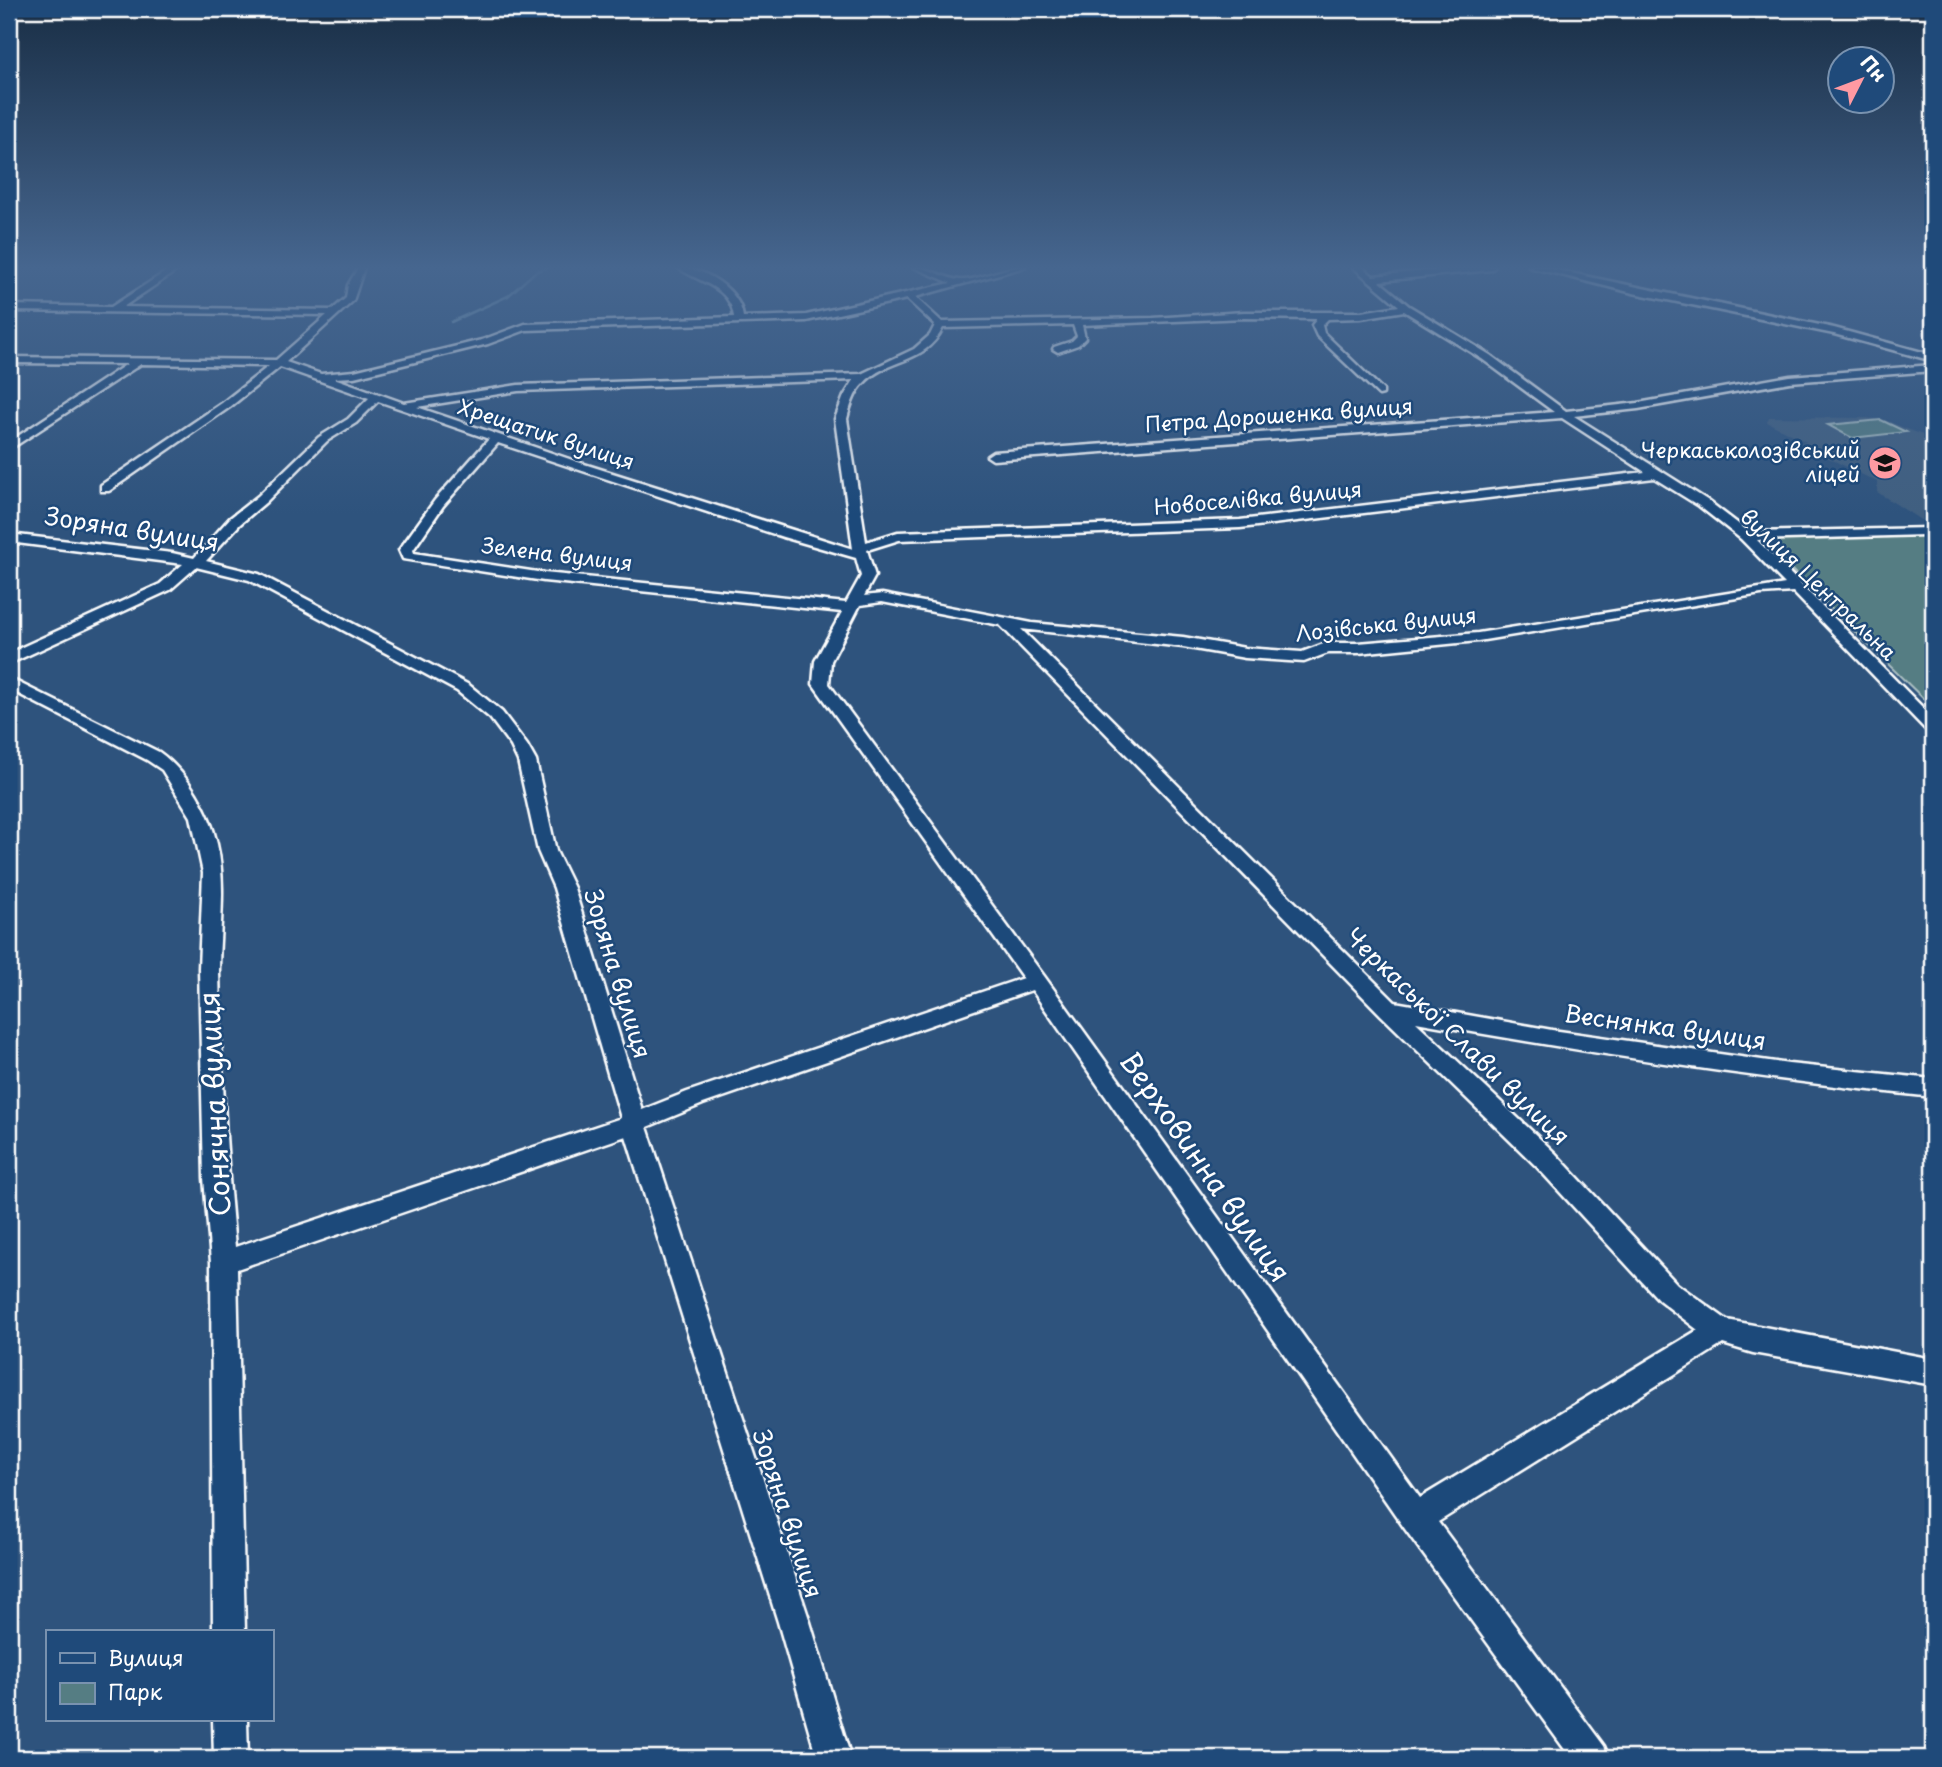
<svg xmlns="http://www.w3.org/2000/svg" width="1942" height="1767" font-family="'Playpen Sans',sans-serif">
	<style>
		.built { fill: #3f5e80 }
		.green { fill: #557d83; stroke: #aabec1; stroke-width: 2 }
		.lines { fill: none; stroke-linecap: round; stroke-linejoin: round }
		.stream { stroke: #8badc1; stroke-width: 2.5 }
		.minor-casing { stroke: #fff; stroke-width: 5 }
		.minor { fill: #1f4a7a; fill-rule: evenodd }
		.labels { text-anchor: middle; stroke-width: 5; stroke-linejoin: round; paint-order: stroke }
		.far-street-label { font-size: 21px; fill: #fff; stroke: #1f4a7a }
		.far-poi-label { font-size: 21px; fill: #fff; stroke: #1f4a7a; text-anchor: end }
		.street-label { font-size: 24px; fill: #fff; stroke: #1f4a7a }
		.near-street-label { font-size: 28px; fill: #fff; stroke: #1f4a7a }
	</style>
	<rect width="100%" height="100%" fill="#2e537d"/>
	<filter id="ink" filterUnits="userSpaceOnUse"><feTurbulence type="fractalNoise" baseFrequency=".0143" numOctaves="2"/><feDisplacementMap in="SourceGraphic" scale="14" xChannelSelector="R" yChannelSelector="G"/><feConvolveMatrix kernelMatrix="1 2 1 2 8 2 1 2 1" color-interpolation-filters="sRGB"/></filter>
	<g filter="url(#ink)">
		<path class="built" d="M1769,417l99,1 19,3 46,18v89l-56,-36v-10l-79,-39 8,-1 -39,-20z"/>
		<path class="green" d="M1881,420l25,12 -54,6 -24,-13z
			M1930,533l3,3v172l-174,-170z"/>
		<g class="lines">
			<path class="stream" d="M451,322l57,-26 27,-24 14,-5"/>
			<defs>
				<path id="minor" d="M173,267h9l-59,40 209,3 14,-12 2,-13 10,-17h6l-11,33 -67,61 35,12 33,-3 128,-31 43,-16 209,-7c-3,-31 -37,-35 -57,-50 26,0 63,22 66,50l63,-2 145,-32 -38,-16c17,0 31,12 47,13 19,1 43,-14 65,-13l-110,30 27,25 211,-4 91,-6h117l38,-6 -46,-39h9l11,9 94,-9h28l-4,3 -112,11 30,25 81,49 76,56 72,-8 152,-27 143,-11v6l-143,11 -152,27 -64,7 133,84 42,32 181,-4v6l-5,1 -168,5 176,178v14l-6,-1 -134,-139 -32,2 -283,47 -120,12h-30l-24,9 -59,-4 -62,-11 -162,-18 374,373 157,28 237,34 144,15v18c-174,-18 -345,-44 -517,-75l139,131 122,131 50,36 206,39v26l-180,-32 -30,-9 -285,178 166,224 5,12h-38l-166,-229 -373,-539 -329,114 -56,23 163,495 41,136h-34l-39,-136 -152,-486 -389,133 8,363h-32l-2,-370 -7,-84 -5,-210 4,-95 -12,-56 -29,-47 -15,-10 -138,-71v-11l150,74c28,20 51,59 58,92 10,43 2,84 2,127 2,92 7,184 16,276l386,-129 -67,-230 -16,-37 -20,-90 -7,-15 -21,-28 -33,-27 -208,-111 -53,-13 -26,23 -161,74v-11l151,-69 23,-20 -174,-22v-8l163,19 22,5 36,-40 28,-22 61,-59 29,-18 21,-21 -89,-31 -50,40 -121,84h-8v-6l121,-82 47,-37 -128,-2 -132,86v-8l118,-78 -118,-1v-6l267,3 51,-45 -318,-4v-6l102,2zM907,299l28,26 -5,10 -16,14 -53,25 -343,11 -114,18 -70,-25 20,-1 134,-33 38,-14 280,-9zM1404,311l78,48 72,53 -561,40 -6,4 6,4 569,-42 83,54 -405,48 -342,12 -32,10 -19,-123c3,-12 7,-26 16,-35 24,-27 61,-18 80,-56l130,-3 4,11 -5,5 -18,6 -1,2 5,3 20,-7 7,-7 -3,-13 162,-7 73,1 -5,6 5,11 62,59 4,-1v-4l-59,-57 -2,-8 6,-6 33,-1zM854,380l-10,16 -9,23 18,130 -269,-85 -167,-57 101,-16zM378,401l111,38 -54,61 -36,50 4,9 141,22 298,31 -27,49 -2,23 210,294 -336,114 -45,18 -68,-222 -18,-37 -20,-90 -9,-16 -25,-33 -33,-27 -210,-111 -53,-13 34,-37 26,-22 61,-61 29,-18zM498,443l285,94 73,21 5,18 -15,27 -302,-30 -130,-20 -1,-3 30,-44zM1654,478l45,28 42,33 44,45 -307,49 -120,10h-32l-24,9 -57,-4 -62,-11 -151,-14 -150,-29 -18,2 11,-20 -8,-26 32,-10 341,-12zM882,602l118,23 381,390 156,152 122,133 39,30 -278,168 -376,-522 -215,-292 2,-23 29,-56z
					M1529,267h13l292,61 99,27v6l-99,-27 -201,-41z
					M213,1720h34l1,38h-34z"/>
			</defs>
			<use href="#minor" class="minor-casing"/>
			<use href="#minor" class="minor"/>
		</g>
	</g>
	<linearGradient id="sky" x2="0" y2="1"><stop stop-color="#192e45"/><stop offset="0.52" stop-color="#46668f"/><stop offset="1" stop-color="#46668f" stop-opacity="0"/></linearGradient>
	<rect width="1942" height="514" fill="url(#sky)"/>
	<defs>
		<symbol id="school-disc" viewBox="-11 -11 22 22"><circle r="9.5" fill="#ff9aa2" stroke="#1f4a7a"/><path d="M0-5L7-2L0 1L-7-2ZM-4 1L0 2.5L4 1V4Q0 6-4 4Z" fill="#111"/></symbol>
	</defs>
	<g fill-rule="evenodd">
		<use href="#school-disc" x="1866" y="444" width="38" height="38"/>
	</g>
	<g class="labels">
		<g class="far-street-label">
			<text transform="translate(1279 416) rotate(-4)" y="7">Петра Дорошенка вулиця</text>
			<text transform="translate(546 435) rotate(18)" y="7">Хрещатик вулиця</text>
			<text transform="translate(1258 499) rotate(-5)" y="7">Новоселівка вулиця</text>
			<text transform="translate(557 555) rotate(7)" y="7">Зелена вулиця</text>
			<text transform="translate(1818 585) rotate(44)" y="7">вулиця Центральна</text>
			<text transform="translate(1386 625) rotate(-6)" y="7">Лозівська вулиця</text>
		</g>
		<g class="far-poi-label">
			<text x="1860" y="458">Черкаськолозівський<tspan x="1860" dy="24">ліцей</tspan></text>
		</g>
		<g class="street-label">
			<text transform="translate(132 530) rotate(9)" y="8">Зоряна вулиця</text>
			<text transform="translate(617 974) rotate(73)" y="8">Зоряна вулиця</text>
			<text transform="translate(1665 1028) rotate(8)" y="8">Веснянка вулиця</text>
			<text transform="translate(1457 1037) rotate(44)" y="8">Черкаської Слави вулиця</text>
			<text transform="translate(787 1514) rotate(72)" y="8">Зоряна вулиця</text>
		</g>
		<g class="near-street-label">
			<text transform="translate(215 1104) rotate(-93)" y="10">Сонячна вулиця</text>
			<text transform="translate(1205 1167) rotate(55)" y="10">Верховинна вулиця</text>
		</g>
	</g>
	<rect width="1942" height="1767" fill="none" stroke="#1f4a7a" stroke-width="35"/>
	<rect x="18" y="18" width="1907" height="1732" fill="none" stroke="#fff" stroke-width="2.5" filter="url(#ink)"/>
	<rect x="46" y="1630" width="228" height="91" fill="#1f4a7a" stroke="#7992af" stroke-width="2"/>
	<rect x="60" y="1653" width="35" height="10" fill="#1f4a7a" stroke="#7992af" stroke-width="2"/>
	<text x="108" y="1666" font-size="21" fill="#ffffff">Вулиця</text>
	<rect x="60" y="1683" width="35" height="21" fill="#557d83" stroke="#7992af" stroke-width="2"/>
	<text x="108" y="1700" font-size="21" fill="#ffffff">Парк</text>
	<g transform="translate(1861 80) rotate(48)"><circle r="33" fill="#1f4a7a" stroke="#7992af" stroke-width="2"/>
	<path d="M0-5L12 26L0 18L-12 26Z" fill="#ff9aa2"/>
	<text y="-10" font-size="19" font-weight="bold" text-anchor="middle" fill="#ffffff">Пн</text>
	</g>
</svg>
